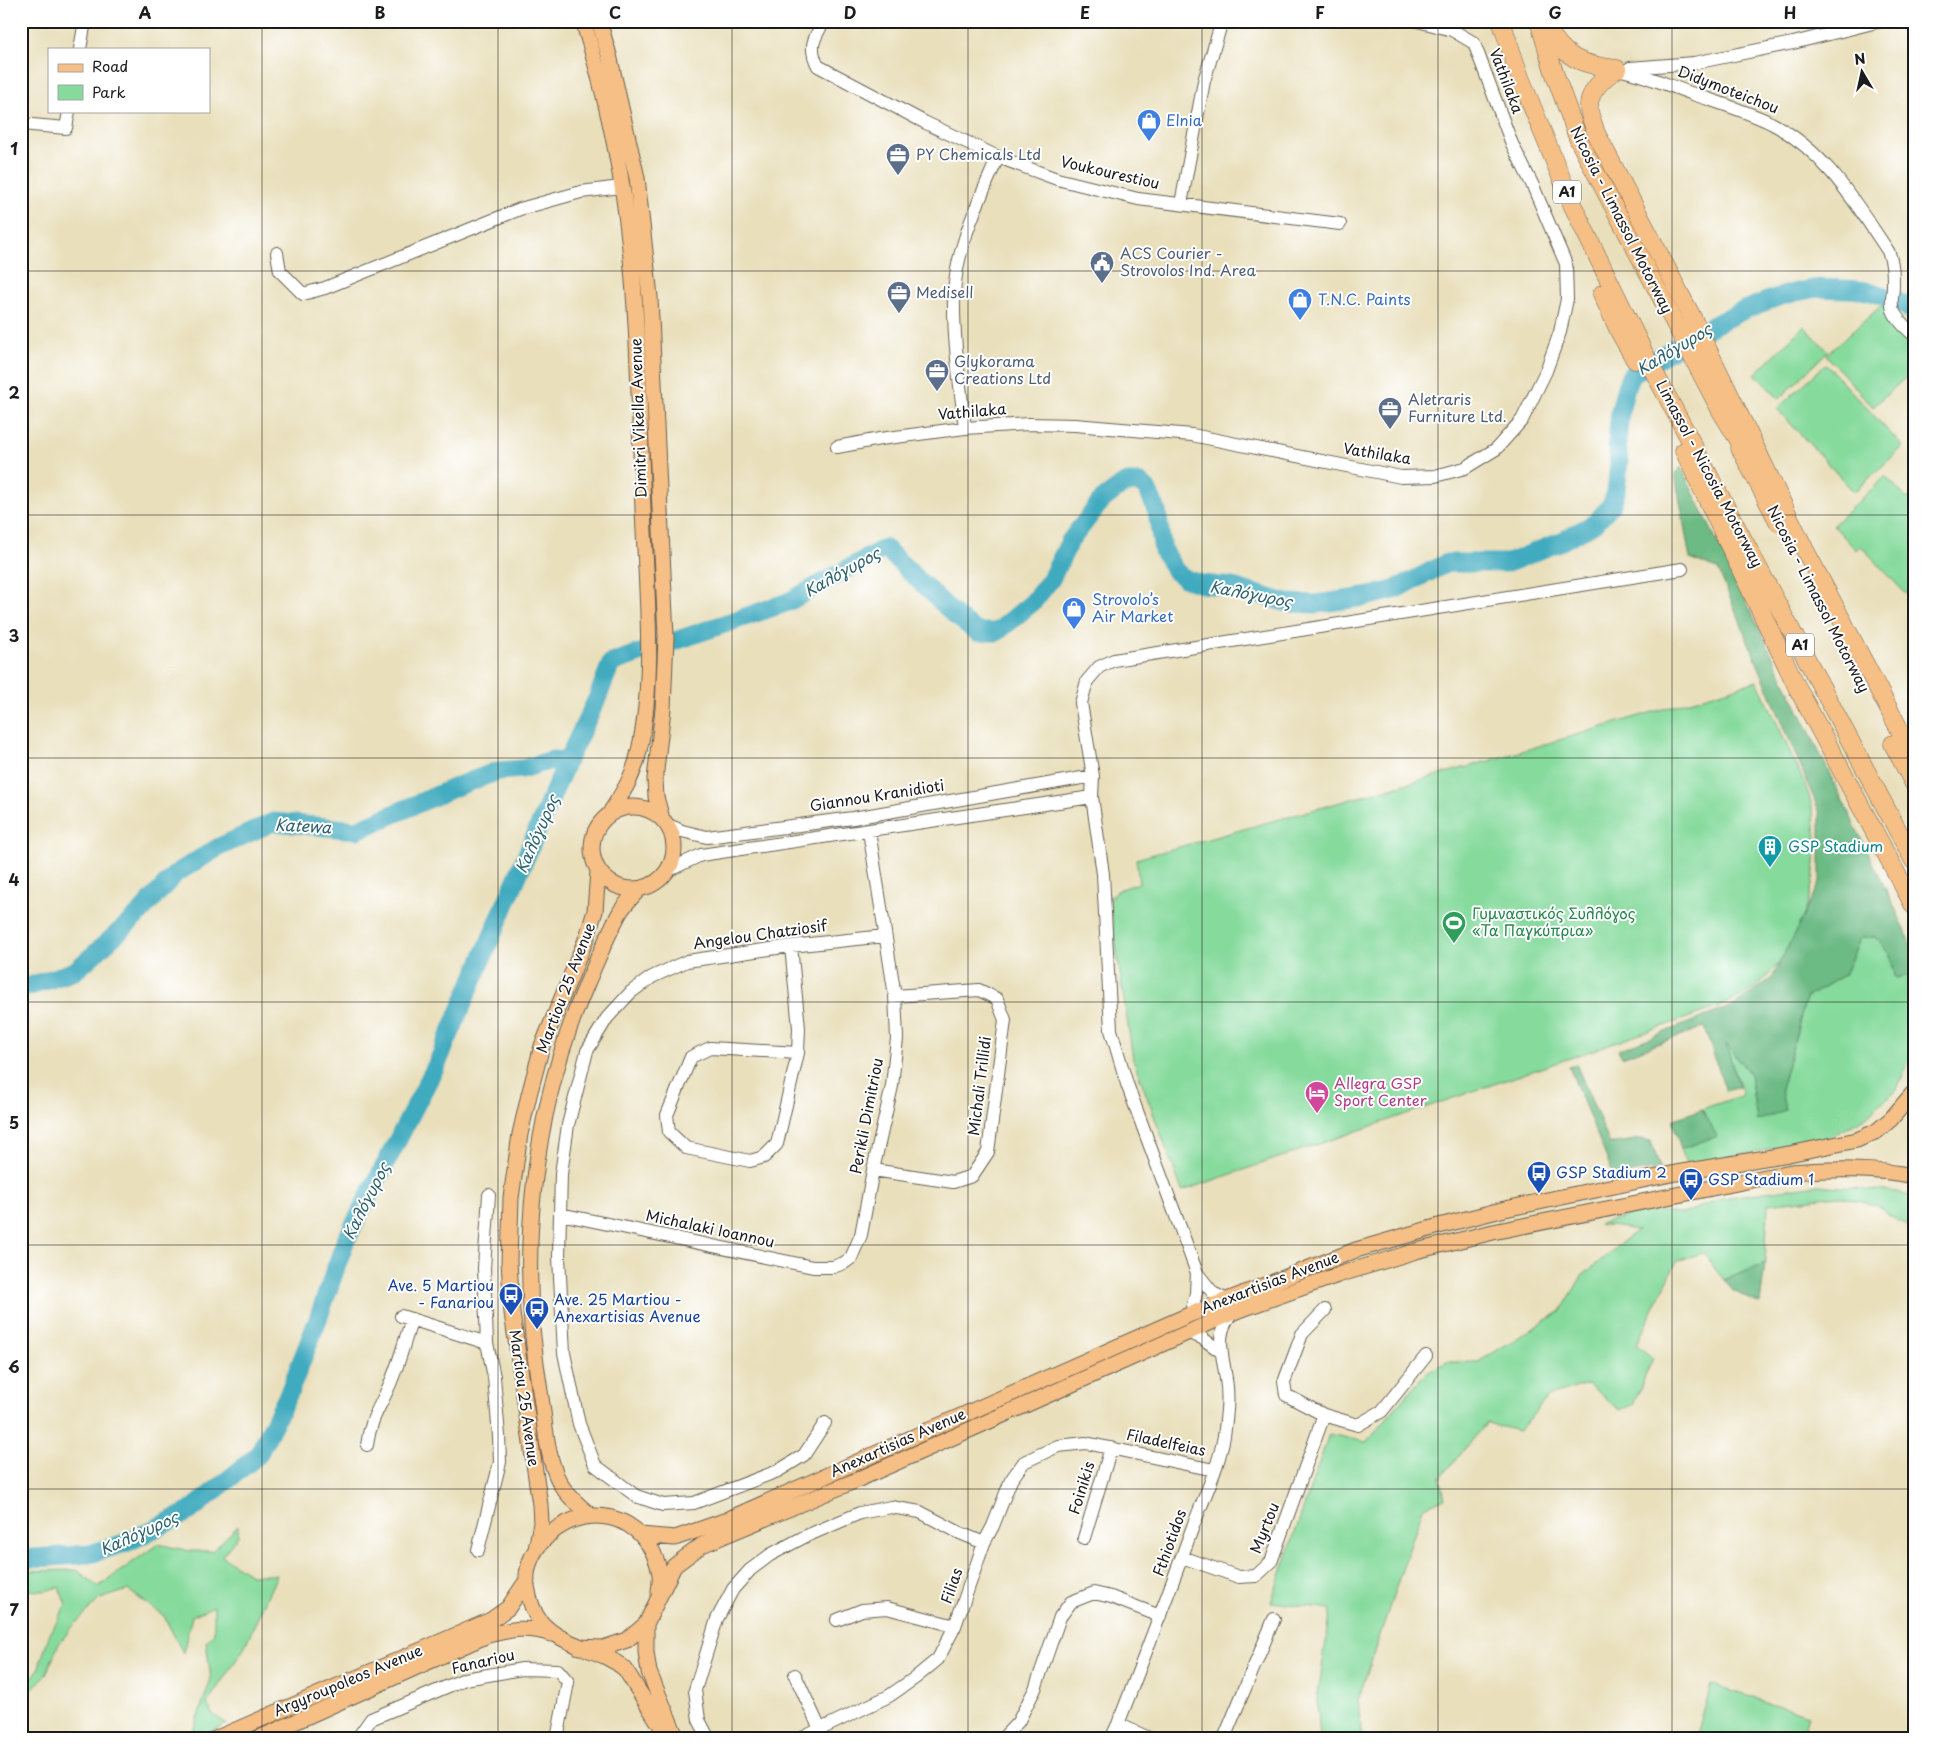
<svg xmlns="http://www.w3.org/2000/svg" width="1935" height="1760" font-family="'Playpen Sans',sans-serif">
	<style>
		.green { fill: #85da9c; stroke: #507b5c }
		.forest { fill: #6cba84; stroke: #446b50 }
		.lines { fill: none; stroke-linecap: round; stroke-linejoin: round }
		.river { stroke: #3faabf; stroke-width: 19 }
		.minor-casing { stroke: #646054; stroke-width: 14 }
		.major-casing { stroke: #646054; stroke-width: 17 }
		.highway-casing { stroke: #646054; stroke-width: 19 }
		.minor { stroke: #fff; stroke-width: 12 }
		.major { stroke: #f5bf86; stroke-width: 15 }
		.highway { stroke: #f5bf86; stroke-width: 18 }
		.grid { fill: none; stroke: #1c1c1c; stroke-width: 1; stroke-opacity: 0.55 }
		.labels { text-anchor: middle; stroke-width: 4; stroke-linejoin: round; paint-order: stroke }
		.shield { fill: #fff; stroke: #606060; stroke-width: 1 }
		.shield-label { font-size: 14px; font-weight: bold; fill: #1c1c1c }
		.street-label { font-size: 15px; fill: #1c1c1c; stroke: #fff }
		.shop-label { font-size: 15px; fill: #366cbe; stroke: #fff; text-anchor: start }
		.service-label { font-size: 15px; fill: #4e5e75; stroke: #fff; text-anchor: start }
		.culture-label { font-size: 15px; fill: #0d838f; stroke: #fff; text-anchor: start }
		.leisure-label { font-size: 15px; fill: #27864d; stroke: #fff; text-anchor: start }
		.hotel-label { font-size: 15px; fill: #b23c85; stroke: #fff; text-anchor: start }
		.transit-label { font-size: 15px; fill: #164399; stroke: #fff; text-anchor: start }
		.water-label { font-size: 16px; font-style: italic; fill: #2e636e; stroke: #fff }
		.neatline { fill: none; stroke: #1c1c1c; stroke-width: 2 }
		.grid-label { font-size: 16px; text-anchor: middle; font-weight: bold; fill: #1c1c1c }
	</style>
	<rect width="100%" height="100%" fill="#fff"/>
	<filter id="ink" filterUnits="userSpaceOnUse"><feTurbulence type="fractalNoise" baseFrequency=".02" numOctaves="2"/><feDisplacementMap in="SourceGraphic" scale="10" xChannelSelector="R" yChannelSelector="G"/><feConvolveMatrix kernelMatrix="1 2 1 2 8 2 1 2 1" color-interpolation-filters="sRGB"/></filter>
	<filter id="wash" filterUnits="userSpaceOnUse"><feTurbulence type="fractalNoise" baseFrequency=".0096" numOctaves="4" result="noise"/><feDisplacementMap in="SourceGraphic" scale="20" xChannelSelector="R" yChannelSelector="G"/><feGaussianBlur stdDeviation="1.12" result="paint"/><feColorMatrix in="noise" values="0 0 0 0 0 0 0 0 0 0 0 0 0 0 0 0 0 1.4 0 .05"/><feComposite in="paint" operator="in"/></filter>
	<g filter="url(#wash)">
		<rect width="100%" height="100%" fill="#e9dfbb"/>
		<path class="green" d="M1882,305l32,36v29l-41,37 -47,-52z
			M1804,326l24,25 -49,48 -24,-25z
			M1826,364l77,83 -49,45 -77,-83z
			M1886,476l21,23 7,-6v94l-8,7 -45,-48 -5,4 -23,-25z
			M1757,681c11,23 22,46 32,69 9,19 20,40 24,61 11,61 -9,136 -57,176 -10,8 -26,14 -37,20l-537,184 -49,-132 -24,-159 9,-10 21,-7 -3,-24 356,-99z
			M1861,937h14l15,18 6,23 18,-4 -1,78 -16,37 -33,30 -36,19 -141,27 -6,-16 35,-13 -14,-27 41,-14 -18,-52 25,31 7,46 24,-30 25,-92 38,-23z
			M1818,1185l80,7 16,6v33l-39,-26 -37,-9 -70,8 -3,60 -41,16 -21,-27 -26,8 -41,84 17,13 -20,47 -14,5 -31,-26 -39,12 -30,35 -32,-8 -48,56 6,19 -22,10 -65,192 4,39h-42l-3,-39 14,-91 -60,-7 58,-168 37,8 59,-68 22,-12h31l83,-51 21,-35 55,-46 -39,-6 48,-13 37,3 38,-16z
			M238,1526v10l-16,20 29,19h26l-34,75 -36,53 5,11 15,10 -31,15h-6l21,-60 -5,-38 8,-8v-27l-22,10 -9,37 -19,-37 -36,-26 -28,9 -27,27 -15,19 -12,30 -21,21 -4,7v-11l17,-22 11,-34 17,-31 -7,-18 -14,4 -24,-1v-19l56,-1 21,17 60,-43 32,7h22z
			M1711,1685l98,30 -8,24h-105z"/>
		<path class="forest" d="M1681,467l223,460 10,28v19l-18,4 -6,-23 -15,-18h-14l-17,38 -38,23 -25,91 4,21 -28,11 -7,-47 -24,-30 13,43 -13,4 -22,-64 -82,30 -4,-7 117,-45 37,-27 48,-95v-70l-102,-244 -28,-10 -15,-86z
			M1576,1064l34,80 31,-5 10,2 9,27 -46,8 -45,-109z
			M1702,1109l15,27 -36,13 -9,-29z
			M1765,1264l-5,40 -27,-13 -9,-11z"/>
		<g class="lines">
			<path class="river" d="M21,989l54,-18 65,-58 35,-39 44,-27 54,-25 84,8 101,-44 40,-15 24,-2 30,-9 15,1
				M21,1559l69,-5 38,-12 62,-31 68,-56 31,-62 29,-74 27,-77 92,-178 130,-303 30,-62 14,-36 177,-61 97,-54 71,68 21,16h20l36,-30 18,-23 19,-38 32,-41 23,-17h15l7,6 10,22 6,40 13,21 10,7 16,5 31,3 54,16 29,1 49,-7 29,-7 53,-27h61l54,-22 33,-18 17,-19 4,-12 3,-30 -2,-19 3,-32 6,-24 5,-12c57,-35 114,-75 181,-86 10,-2 21,0 31,0 25,0 50,7 71,23"/>
		</g>
	</g>
	<g filter="url(#ink)">
		<g class="lines">
			<defs>
				<path id="minor" d="M824,21c-10,17 -16,26 -6,45l106,56 74,35 59,22 81,20 202,25
					M80,49l5,-28
					M1630,68l64,-5 99,-20 88,-22
					M1617,69c27,5 50,16 76,25 26,9 53,17 78,29 54,28 84,79 117,128 5,11 5,23 5,35 0,8 -3,17 0,24 4,10 13,18 21,25
					M21,124l45,4 3,-17
					M1181,204l23,-123 18,-60
					M277,253l3,18 23,23 22,-6 195,-79 61,-17 40,-5
					M965,428c-5,-44 -12,-89 -11,-133 2,-48 25,-94 44,-138
					M837,447l43,-8 85,-11 63,-4 47,1 117,10 209,42 34,-1 30,-8 31,-19 26,-29 24,-49 14,-39 7,-33 -1,-35 -33,-78 -21,-42 -38,-101 -22,-13 -34,-9
					M666,824l16,7 25,6 146,-19 240,-42
					M667,871l34,-16 391,-58
					M791,946l8,82 -1,25 -21,91 -13,13 -14,4 -64,-13 -17,-16 -2,-17 24,-58 19,-9 88,5
					M873,1170l80,12 19,-6 16,-24 17,-132 -8,-21 -18,-9 -84,6
					M560,1214l253,53h20l11,-4 7,-5 10,-23 12,-65 19,-84 5,-48 -2,-42 -26,-165
					M1225,1299l-12,-6 -16,-20 -70,-189 -16,-54 -8,-156 -11,-77 1,-21 -12,-73 6,-22 12,-14 15,-7 568,-91
					M1325,1310l-23,24 -18,48 2,13 38,20 34,10 24,-14 44,-55
					M1191,1314l5,-21 1,-20
					M401,1316l86,27
					M1189,1333l13,5 18,13
					M825,1423l-21,32 -26,16 -84,32 -31,2 -27,-9 -41,-31 -16,-41 -15,-71 -5,-96 2,-83 7,-49 19,-74 20,-33 24,-26 21,-15 35,-16 104,-15 94,-10
					M367,1445c4,-30 15,-40 25,-66 8,-19 13,-40 20,-60
					M1084,1538l27,-90
					M478,1550l22,-88 -1,-26 -5,-59 -7,-34 -3,-75 5,-73
					M1182,1557l57,20 17,-1 15,-14 53,-147
					M837,1620l25,-10 25,-2 68,18
					M795,1675l25,54
					M1118,1724l33,15
					M360,1739l-1,-3 12,-17 94,-40 57,-10 36,1 10,12 -11,57
					M709,1739l-10,-19 -4,-30 22,-71 16,-30 17,-19 20,-15 34,-18 56,-24 31,-6 29,5 40,21 24,10
					M800,1739l89,-43 26,-18 23,-19 17,-33 29,-83 9,-17 18,-46 13,-18 34,-16 28,-3 128,27
					M1002,1739l16,-17 17,-33 25,-72 11,-15 23,-9 17,4 49,19
					M1111,1739l7,-15c25,-64 50,-129 74,-195 12,-32 29,-66 33,-100 2,-17 4,-33 1,-50 -3,-24 -13,-48 8,-67
					M1221,1739l4,-3 49,-117"/>
				<path id="major" d="M583,21c20,64 36,135 44,201 12,95 12,192 16,287 3,78 13,166 -4,242 -5,25 -16,41 -29,62
					M599,21l10,34 28,123 13,119 16,340 -3,72 -8,70 1,18 6,22
					M592 848a41 41 0 1 1 82 0a41 41 0 1 1-82 0Z
					M591,1516c-11,-10 -24,-20 -31,-33 -14,-25 -15,-63 -20,-92 -23,-139 -8,-281 48,-410 10,-23 20,-47 32,-69 5,-8 13,-16 19,-23
					M641,1535l34,3 49,-17 467,-207 165,-64 83,-24 66,-17 171,-36 113,-19 68,-14 20,-9 14,-12 23,-27
					M536,1549l5,-26 -1,-18 -28,-192 -3,-52 2,-63 9,-64 9,-39 13,-49 45,-109 8,-26 3,-40
					M659,1593c0,-6 2,-13 1,-19 -11,-62 -80,-78 -120,-30 -9,11 -15,27 -13,42 2,12 5,25 13,35 23,27 59,26 85,48l44,70
					M646,1624v28l3,20 25,60
					M579,1647l24,1 24,-8 19,-16 28,-58 28,-21 155,-65 377,-168 104,-37 78,-24 77,-19 298,-60c41,-3 82,-4 123,4
					M215,1739l276,-119 17,-12 19,-28
					M257,1739l231,-104c25,-6 39,-9 64,-1"/>
				<path id="highway" d="M1501,21l19,56 52,127 74,153 268,504
					M1539,21l15,51 25,69 142,270 28,46
					M1546,26c18,33 36,39 71,43
					M1617,69c-13,8 -30,23 -28,41 1,7 5,15 7,23l95,182 114,235 109,207
					M1602,294l18,39 15,27
					M1740,448l39,75
					M1684,451l114,238 116,217
					M1893,744l21,40"/>
			</defs>
			<use href="#minor" class="minor-casing"/>
			<use href="#major" class="major-casing"/>
			<use href="#highway" class="highway-casing"/>
			<use href="#minor" class="minor"/>
			<use href="#major" class="major"/>
			<use href="#highway" class="highway"/>
		</g>
	</g>
	<path class="grid" d="M262,21v1718M498,21v1718M732,21v1718M968,21v1718M1202,21v1718M1438,21v1718M1672,21v1718M21,271h1893M21,515h1893M21,758h1893M21,1002h1893M21,1245h1893M21,1489h1893"/>
	<defs>
		<symbol id="shop-pin" viewBox="-11 -11 22 30"><path d="M0 17L-7.5 6A9.5 9.5 0 1 1 7.5 6Z" fill="#3f7fe0" stroke="#fff"/><path d="M-5-2.5h2.3a2.7 3.5 0 0 1 5.4 0H5L5.5 6h-11ZM-1.5-2.5h3a1.5 2.3 0 0 0-3 0Z" fill="#fff"/></symbol>
		<symbol id="office-pin" viewBox="-11 -11 22 30"><path d="M0 17L-7.5 6A9.5 9.5 0 1 1 7.5 6Z" fill="#5c6f8a" stroke="#fff"/><path d="M-6-3h4V-5.5h4V-3h4V5H-6ZM-1-4.5V-3h2v-1.5ZM-6 0V1H6V0Z" fill="#fff"/></symbol>
		<symbol id="civic-pin" viewBox="-11 -11 22 30"><path d="M0 17L-7.5 6A9.5 9.5 0 1 1 7.5 6Z" fill="#5c6f8a" stroke="#fff"/><path d="M-.6-6.5H3V-4.5H.6V-3L4-1V1h2V6H-6V1h2V-1L-.6-3ZM-1.2 2.5V6h2.4V2.5Z" fill="#fff"/></symbol>
		<symbol id="building-pin" viewBox="-11 -11 22 30"><path d="M0 17L-7.5 6A9.5 9.5 0 1 1 7.5 6Z" fill="#0f9aa8" stroke="#fff"/><path d="M-4-6H4V6H1V3H-1V6H-4ZM-2.5-4.3h1.7v1.8h-1.7ZM.8-4.3h1.7v1.8H.8ZM-2.5-1h1.7V.8h-1.7ZM.8-1h1.7V.8H.8Z" fill="#fff"/></symbol>
		<symbol id="stadium-pin" viewBox="-11 -11 22 30"><path d="M0 17L-7.5 6A9.5 9.5 0 1 1 7.5 6Z" fill="#2e9e5b" stroke="#fff"/><path d="M0-5a6.5 5 0 1 0 0 10a6.5 5 0 1 0 0-10ZM-3.5-1.8h7v3.6h-7Z" fill="#fff"/></symbol>
		<symbol id="hotel-pin" viewBox="-11 -11 22 30"><path d="M0 17L-7.5 6A9.5 9.5 0 1 1 7.5 6Z" fill="#d1479c" stroke="#fff"/><path d="M-6-4.5h1.5V1H6V5H4.5V3h-9V5H-6ZM-4 0a1.8 1.8 0 1 1 3.6 0ZM.5 0V-2.5h3Q6-2.5 6 0Z" fill="#fff"/></symbol>
		<symbol id="bus-pin" viewBox="-11 -11 22 30"><path d="M0 17L-7.5 6A9.5 9.5 0 1 1 7.5 6Z" fill="#1a4fb4" stroke="#fff"/><path d="M-5-6H5V4H4V6H2V4H-2V6H-4V4H-5ZM-3.5-4V0h7V-4ZM-3.5 1.2v1.5H-2V1.2ZM2 1.2v1.5H3.5V1.2Z" fill="#fff"/></symbol>
	</defs>
	<g fill-rule="evenodd">
		<use href="#shop-pin" x="1135" y="107" width="28" height="38"/>
		<use href="#office-pin" x="884" y="141" width="28" height="38"/>
		<use href="#civic-pin" x="1088" y="249" width="28" height="38"/>
		<use href="#office-pin" x="885" y="279" width="28" height="38"/>
		<use href="#shop-pin" x="1286" y="286" width="28" height="38"/>
		<use href="#office-pin" x="923" y="357" width="28" height="38"/>
		<use href="#office-pin" x="1376" y="395" width="28" height="38"/>
		<use href="#shop-pin" x="1060" y="595" width="28" height="38"/>
		<use href="#building-pin" x="1756" y="833" width="28" height="38"/>
		<use href="#stadium-pin" x="1440" y="909" width="28" height="38"/>
		<use href="#hotel-pin" x="1303" y="1079" width="28" height="38"/>
		<use href="#bus-pin" x="1525" y="1159" width="28" height="38"/>
		<use href="#bus-pin" x="1677" y="1166" width="28" height="38"/>
		<use href="#bus-pin" x="497" y="1281" width="28" height="38"/>
		<use href="#bus-pin" x="523" y="1295" width="28" height="38"/>
	</g>
	<g class="labels">
		<g class="shield">
			<rect x="1553" y="180.5" width="28" height="23" rx="4"/>
			<rect x="1786" y="633.5" width="28" height="23" rx="4"/>
		</g>
		<g class="shield-label">
			<text x="1567" y="197">A1</text>
			<text x="1800" y="650">A1</text>
		</g>
		<g class="street-label">
			<text transform="translate(1506 81) rotate(69)" y="5">Vathilaka</text>
			<text transform="translate(1728 90) rotate(21)" y="5">Didymoteichou</text>
			<text transform="translate(1110 173) rotate(13)" y="5">Voukourestiou</text>
			<text transform="translate(1621 220) rotate(63)" y="5">Nicosia - Limassol Motorway</text>
			<text transform="translate(972 412) rotate(-5)" y="5">Vathilaka</text>
			<text transform="translate(639 418) rotate(-92)" y="5">Dimitri Vikella Avenue</text>
			<text transform="translate(1377 454) rotate(9)" y="5">Vathilaka</text>
			<text transform="translate(1709 474) rotate(62)" y="5">Limassol - Nicosia Motorway</text>
			<text transform="translate(1818 599) rotate(63)" y="5">Nicosia - Limassol Motorway</text>
			<text transform="translate(877 796) rotate(-9)" y="5">Giannou Kranidioti</text>
			<text transform="translate(760 935) rotate(-8)" y="5">Angelou Chatziosif</text>
			<text transform="translate(566 988) rotate(-69)" y="5">Martiou 25 Avenue</text>
			<text transform="translate(980 1086) rotate(-83)" y="5">Michali Trillidi</text>
			<text transform="translate(867 1116) rotate(-79)" y="5">Perikli Dimitriou</text>
			<text transform="translate(710 1229) rotate(12)" y="5">Michalaki Ioannou</text>
			<text transform="translate(1270 1283) rotate(-21)" y="5">Anexartisias Avenue</text>
			<text transform="translate(524 1398) rotate(82)" y="5">Martiou 25 Avenue</text>
			<text transform="translate(898 1443) rotate(-24)" y="5">Anexartisias Avenue</text>
			<text transform="translate(1166 1443) rotate(12)" y="5">Filadelfeias</text>
			<text transform="translate(1082 1488) rotate(-73)" y="5">Foinikis</text>
			<text transform="translate(1265 1528) rotate(-68)" y="5">Myrtou</text>
			<text transform="translate(1170 1543) rotate(-70)" y="5">Fthiotidos</text>
			<text transform="translate(952 1586) rotate(-71)" y="5">Filias</text>
			<text transform="translate(483 1662) rotate(-13)" y="5">Fanariou</text>
			<text transform="translate(348 1681) rotate(-23)" y="5">Argyroupoleos Avenue</text>
		</g>
		<g class="shop-label">
			<text x="1166" y="126">Elnia</text>
			<text x="1318" y="305">T.N.C. Paints</text>
			<text x="1092" y="605">Strovolo’s<tspan x="1092" dy="17">Air Market</tspan></text>
		</g>
		<g class="service-label">
			<text x="916" y="160">PY Chemicals Ltd</text>
			<text x="1120" y="259">ACS Courier -<tspan x="1120" dy="17">Strovolos Ind. Area</tspan></text>
			<text x="916" y="298">Medisell</text>
			<text x="954" y="367">Glykorama<tspan x="954" dy="17">Creations Ltd</tspan></text>
			<text x="1408" y="405">Aletraris<tspan x="1408" dy="17">Furniture Ltd.</tspan></text>
		</g>
		<g class="culture-label">
			<text x="1788" y="852">GSP Stadium</text>
		</g>
		<g class="leisure-label">
			<text x="1472" y="919">Γυμναστικός Συλλόγος<tspan x="1472" dy="17">«Τα Παγκύπρια»</tspan></text>
		</g>
		<g class="hotel-label">
			<text x="1334" y="1089">Allegra GSP<tspan x="1334" dy="17">Sport Center</tspan></text>
		</g>
		<g class="transit-label">
			<text x="1556" y="1178">GSP Stadium 2</text>
			<text x="1708" y="1185">GSP Stadium 1</text>
			<text x="494" y="1291" text-anchor="end">Ave. 5 Martiou<tspan x="494" dy="17">- Fanariou</tspan></text>
			<text x="554" y="1305">Ave. 25 Martiou -<tspan x="554" dy="17">Anexartisias Avenue</tspan></text>
		</g>
		<g class="water-label">
			<text transform="translate(1674 349) rotate(-31)" y="6">Καλόγυρος</text>
			<text transform="translate(842 572) rotate(-29)" y="6">Καλόγυρος</text>
			<text transform="translate(1251 594) rotate(11)" y="6">Καλόγυρος</text>
			<text transform="translate(303 826) rotate(3)" y="6">Katewa</text>
			<text transform="translate(537 834) rotate(-66)" y="6">Καλόγυρος</text>
			<text transform="translate(366 1201) rotate(-63)" y="6">Καλόγυρος</text>
			<text transform="translate(139 1533) rotate(-24)" y="6">Καλόγυρος</text>
		</g>
	</g>
	<rect width="1935" height="1760" fill="none" stroke="#fff" stroke-width="55"/>
	<rect x="48" y="48" width="162" height="65" fill="#ffffff" stroke="#a4a4a4"/>
	<rect x="58" y="64" width="25" height="8" fill="#f5bf86" stroke="#a4a4a4"/>
	<text x="92" y="72" font-size="15" fill="#1c1c1c">Road</text>
	<rect x="58" y="85" width="25" height="15" fill="#85da9c" stroke="#a4a4a4"/>
	<text x="92" y="98" font-size="15" fill="#1c1c1c">Park</text>
	<g transform="translate(1862 72) rotate(351)" stroke="#ffffff" stroke-width="4" paint-order="stroke">
	<path d="M0-4L9 19L0 12L-9 19Z" fill="#1c1c1c"/>
	<text y="-8" font-size="14" font-weight="bold" text-anchor="middle" fill="#1c1c1c">N</text>
	</g>
	<rect x="28" y="28" width="1880" height="1704" class="neatline"/>
	<g class="grid-label">
		<text x="145" y="19">A</text>
		<text x="380" y="19">B</text>
		<text x="615" y="19">C</text>
		<text x="850" y="19">D</text>
		<text x="1085" y="19">E</text>
		<text x="1320" y="19">F</text>
		<text x="1555" y="19">G</text>
		<text x="1790" y="19">H</text>
		<text x="14" y="155">1</text>
		<text x="14" y="399">2</text>
		<text x="14" y="642">3</text>
		<text x="14" y="886">4</text>
		<text x="14" y="1129">5</text>
		<text x="14" y="1373">6</text>
		<text x="14" y="1616">7</text>
	</g>
</svg>
